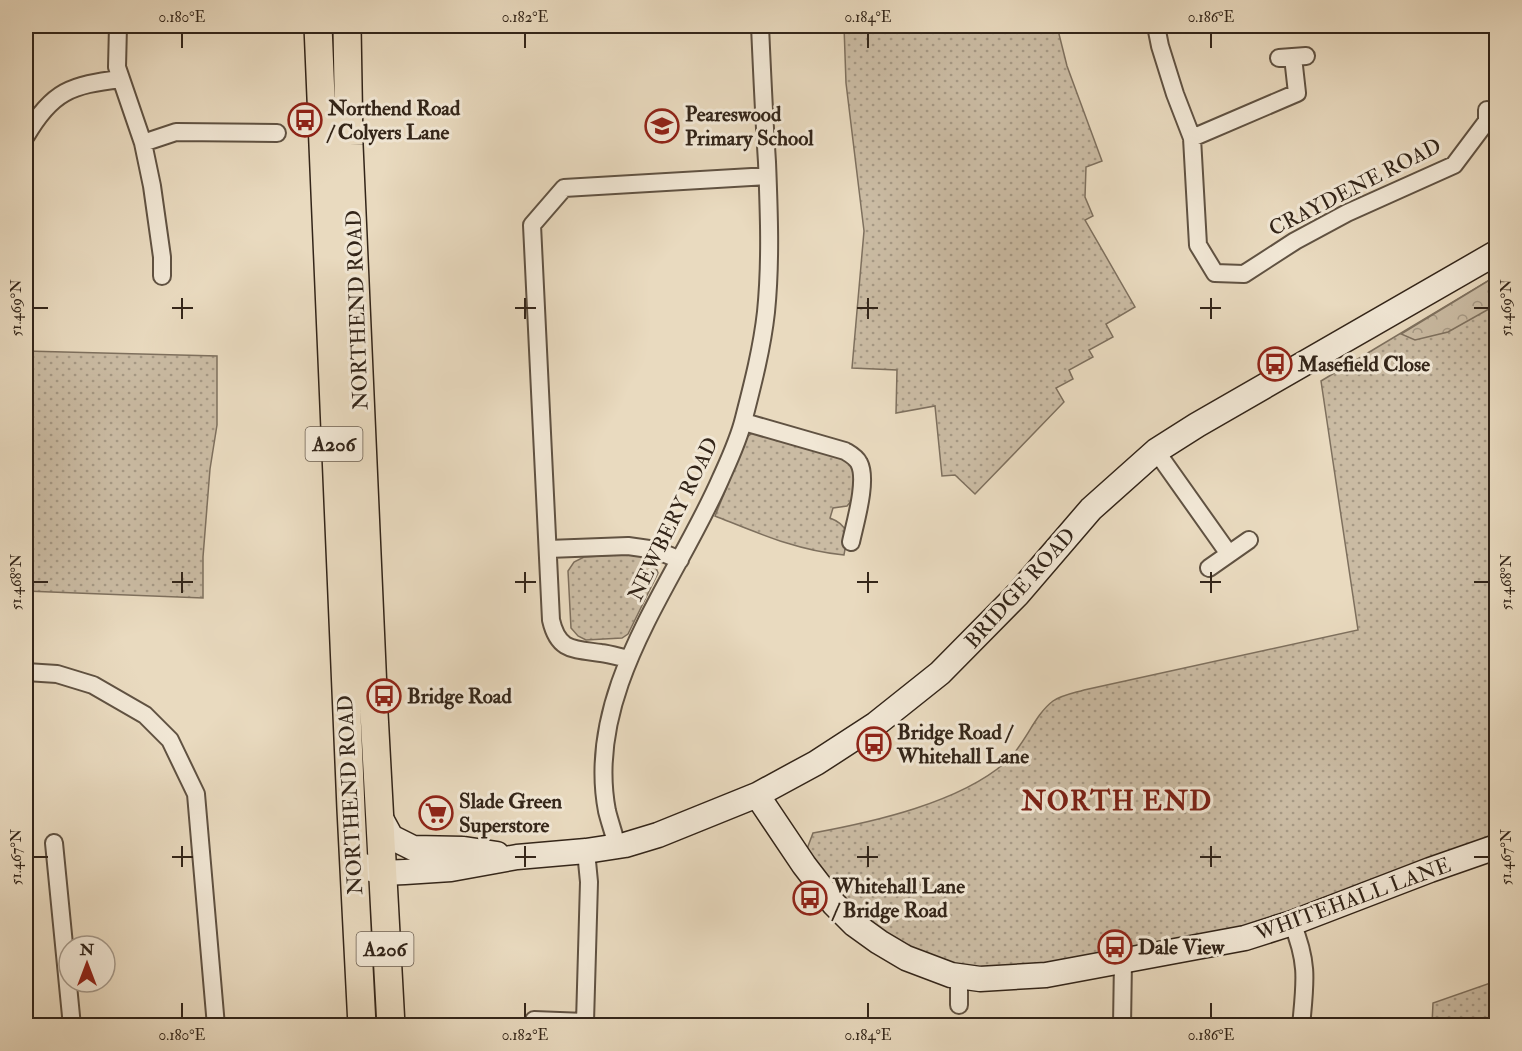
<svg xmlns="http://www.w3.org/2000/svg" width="1522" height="1051" font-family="'IM FELL Double Pica',serif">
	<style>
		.green { fill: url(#green-dots); stroke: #7e705e; stroke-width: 1.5 }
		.forest { fill: url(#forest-crowns); stroke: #7e705e; stroke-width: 1.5 }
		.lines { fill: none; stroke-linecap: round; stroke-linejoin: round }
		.street-casing { stroke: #605242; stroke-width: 20 }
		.secondary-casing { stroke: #332519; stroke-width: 27 }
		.primary-casing { stroke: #332519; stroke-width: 30 }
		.street { stroke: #f1e7d5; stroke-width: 16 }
		.secondary { stroke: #f1e7d5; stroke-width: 24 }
		.primary { stroke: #e9dabf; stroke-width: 27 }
		.ticks { fill: none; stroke: #332519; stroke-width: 2 }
		.labels { text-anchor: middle; stroke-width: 6; stroke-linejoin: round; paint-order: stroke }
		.shield { fill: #f1e7d5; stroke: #6c5f51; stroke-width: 1.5 }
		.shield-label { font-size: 20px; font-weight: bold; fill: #332519 }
		.poi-label { font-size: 21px; font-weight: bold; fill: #332519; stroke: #f1e7d5; text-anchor: start }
		.street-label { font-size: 21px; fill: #332519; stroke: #f1e7d5 }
		.district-label { font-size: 27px; font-weight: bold; letter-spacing: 1.5px; fill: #7a1f14; stroke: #f1e7d5 }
		.neatline { fill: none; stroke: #332519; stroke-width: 2 }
		.ticks-label { font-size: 15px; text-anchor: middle; fill: #332519 }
	</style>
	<defs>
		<pattern id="green-dots" width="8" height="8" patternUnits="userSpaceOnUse" patternTransform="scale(1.5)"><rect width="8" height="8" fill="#cabba3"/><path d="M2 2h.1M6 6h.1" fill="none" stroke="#a59884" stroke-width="1.8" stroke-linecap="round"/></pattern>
		<pattern id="forest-crowns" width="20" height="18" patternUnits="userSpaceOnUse" patternTransform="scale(1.5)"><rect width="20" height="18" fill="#cabba3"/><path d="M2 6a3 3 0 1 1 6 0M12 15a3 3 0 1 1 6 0" fill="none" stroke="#a59884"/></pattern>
	</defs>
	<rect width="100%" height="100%" fill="#e9dabf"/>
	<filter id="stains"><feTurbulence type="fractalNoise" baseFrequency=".00333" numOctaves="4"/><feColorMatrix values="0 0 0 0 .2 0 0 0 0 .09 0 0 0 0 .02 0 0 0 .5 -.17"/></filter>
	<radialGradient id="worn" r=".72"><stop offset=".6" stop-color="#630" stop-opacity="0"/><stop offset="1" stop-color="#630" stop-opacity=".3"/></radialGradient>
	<path class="green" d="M844,26h213l10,40 35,95 -16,6 -1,30 8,19 -8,4 50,87 -29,17 7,13 -24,13 4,7 -24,13 4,9 -17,9 8,14 -89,92 -20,-19 -13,1 -7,-70 -39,7 1,-43 -45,-2 12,-137 -18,-148z
		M1496,276v563l-179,61 -34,17 -86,23 -63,10 -4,-4 -11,2 -2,5 -145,21 -90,-39 -41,-39 -34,-47 6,-16c60,-11 146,-30 193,-71 19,-17 28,-47 47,-61 9,-6 21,-8 31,-11l274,-60 -37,-249z
		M26,351l191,5v69l-7,44 -7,88v41l-177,-7z
		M754,432l86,24 16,11 -2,31 -7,8 -14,2 -3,10c21,8 17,19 14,37 -46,-4 -86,-22 -129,-39l32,-79z
		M634,554c12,3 20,7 24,19l-30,61 -6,4 -36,2 -8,-4 -7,-8 -3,-57 6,-9 10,-5z
		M1496,981v44h-64l1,-22z"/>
	<path class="forest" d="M1496,276v29l-48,27 -33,8 -14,-6z"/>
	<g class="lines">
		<defs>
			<path id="street" d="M118,26l-1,41 26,76 9,43 10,71v19
				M1156,26l4,20 15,48 17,44 6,107 17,28 29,1 51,-33 52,-28 107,-48 33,-44v-11
				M1279,58l27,-2
				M26,136c26,-45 45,-51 95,-57
				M1192,138l105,-45 -4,-36
				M143,143l33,-11 101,1
				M744,422l101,29c5,3 11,6 14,12 9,17 -4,60 -8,79
				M1156,451l73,103
				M548,549l80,-3 28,4 24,10
				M1209,568l40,-28
				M628,659c-9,-2 -18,-5 -27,-6 -28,-4 -43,-2 -50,-33l-19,-395 32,-37 203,-12
				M26,672l31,2 36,11 52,30 25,25 26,54 20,232
				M54,843l18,183
				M617,846c-3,-12 -7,-23 -10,-35 -23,-121 69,-229 114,-333 9,-20 18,-39 23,-60 9,-35 18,-70 22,-106 5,-50 3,-100 1,-150 -3,-46 -5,-91 -7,-136
				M1292,923c17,41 13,60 9,103
				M959,1005v-29
				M534,1020l51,2 4,-140 -3,-31
				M1122,1026l1,-66"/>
			<path id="secondary" d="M757,795l47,70 30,39 20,20 25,18 27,16 45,17 29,4 66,-4 199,-37 47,-15 138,-53 66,-23
				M379,815l12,22 22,11 51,1 33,5
				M353,862l29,11 23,-1 46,-3 66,-12 69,-6 39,-6 33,-10 99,-40 59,-32 60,-39 64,-51 78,-79 73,-85 65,-58 41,-26 299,-172"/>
			<path id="primary" d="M318,26l33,783 11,217
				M347,26l2,119 25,568 17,313"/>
		</defs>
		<use href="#street" class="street-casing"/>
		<use href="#secondary" class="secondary-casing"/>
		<use href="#primary" class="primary-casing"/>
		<use href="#street" class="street"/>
		<use href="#secondary" class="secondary"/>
		<use href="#primary" class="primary"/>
	</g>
	<path class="ticks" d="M182,33v15M525,33v15M868,33v15M1211,33v15M182,298v21M525,298v21M868,298v21M1211,298v21M33,308h15M172,308h21M515,308h21M857,308h21M1200,308h21M1474,308h15M182,572v21M525,572v21M868,572v21M1211,572v21M33,582h15M172,582h21M515,582h21M857,582h21M1200,582h21M1474,582h15M182,846v21M525,846v21M868,846v21M1211,846v21M33,857h15M172,857h21M515,857h21M857,857h21M1200,857h21M1474,857h15M182,1003v15M525,1003v15M868,1003v15M1211,1003v15"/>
	<defs>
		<symbol id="bus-ring" viewBox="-11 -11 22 22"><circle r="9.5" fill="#f1e7d5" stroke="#8f2418" stroke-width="1.5"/><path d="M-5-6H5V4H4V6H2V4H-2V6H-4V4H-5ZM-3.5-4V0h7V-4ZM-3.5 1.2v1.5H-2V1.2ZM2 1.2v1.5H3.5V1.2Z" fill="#8f2418"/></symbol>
		<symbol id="school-ring" viewBox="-11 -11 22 22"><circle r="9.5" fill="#f1e7d5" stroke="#8f2418" stroke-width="1.5"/><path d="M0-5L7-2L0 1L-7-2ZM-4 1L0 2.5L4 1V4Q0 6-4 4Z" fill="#8f2418"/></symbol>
		<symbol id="supermarket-ring" viewBox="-11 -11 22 22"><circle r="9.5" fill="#f1e7d5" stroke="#8f2418" stroke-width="1.5"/><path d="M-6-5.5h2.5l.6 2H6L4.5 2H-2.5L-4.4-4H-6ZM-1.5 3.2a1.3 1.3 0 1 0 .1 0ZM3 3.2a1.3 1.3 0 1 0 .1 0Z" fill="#8f2418"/></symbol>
	</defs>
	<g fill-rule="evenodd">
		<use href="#bus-ring" x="286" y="101" width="38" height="38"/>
		<use href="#school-ring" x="643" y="107" width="38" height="38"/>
		<use href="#bus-ring" x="1256" y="345" width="38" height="38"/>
		<use href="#bus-ring" x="365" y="677" width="38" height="38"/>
		<use href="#bus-ring" x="855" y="725" width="38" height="38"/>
		<use href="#supermarket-ring" x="417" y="794" width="38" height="38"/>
		<use href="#bus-ring" x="791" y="879" width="38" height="38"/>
		<use href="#bus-ring" x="1096" y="928" width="38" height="38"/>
	</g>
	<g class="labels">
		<g class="shield">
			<rect x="305.5" y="427" width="57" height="34" rx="4.5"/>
			<rect x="356.5" y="932" width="57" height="34" rx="4.5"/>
		</g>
		<g class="shield-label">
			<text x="334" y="451">A206</text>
			<text x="385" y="956">A206</text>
		</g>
		<g class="poi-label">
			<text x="328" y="115">Northend Road<tspan x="328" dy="24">/ Colyers Lane</tspan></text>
			<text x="685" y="121">Peareswood<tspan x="685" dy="24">Primary School</tspan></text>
			<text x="1298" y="371">Masefield Close</text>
			<text x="407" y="703">Bridge Road</text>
			<text x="897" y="739">Bridge Road /<tspan x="897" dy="24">Whitehall Lane</tspan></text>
			<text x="459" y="808">Slade Green<tspan x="459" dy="24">Superstore</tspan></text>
			<text x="833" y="893">Whitehall Lane<tspan x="833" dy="24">/ Bridge Road</tspan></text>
			<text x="1138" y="954">Dale View</text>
		</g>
		<g class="street-label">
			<text transform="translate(1355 187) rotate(-27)" y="7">CRAYDENE ROAD</text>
			<text transform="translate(357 310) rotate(-92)" y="7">NORTHEND ROAD</text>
			<text transform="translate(673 519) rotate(-64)" y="7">NEWBERY ROAD</text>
			<text transform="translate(1020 588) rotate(-48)" y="7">BRIDGE ROAD</text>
			<text transform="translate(350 795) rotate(-93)" y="7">NORTHEND ROAD</text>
			<text transform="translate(1353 899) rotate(-20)" y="7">WHITEHALL LANE</text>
		</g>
		<g class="district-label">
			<text x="1117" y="810">NORTH END</text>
		</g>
	</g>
	<rect width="1522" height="1051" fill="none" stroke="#e9dabf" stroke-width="66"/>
	<g transform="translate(87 964)"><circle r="28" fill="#f1e7d5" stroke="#a5998a" stroke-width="1.5"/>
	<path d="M0-4.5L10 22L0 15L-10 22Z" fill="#8f2418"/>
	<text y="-9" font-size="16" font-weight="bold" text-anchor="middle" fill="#332519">N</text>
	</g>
	<rect x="33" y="33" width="1456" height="985" class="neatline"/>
	<g class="ticks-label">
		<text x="182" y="22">0.180°E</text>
		<text x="525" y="22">0.182°E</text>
		<text x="868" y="22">0.184°E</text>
		<text x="1211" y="22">0.186°E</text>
		<text transform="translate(16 308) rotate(-90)" y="5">51.469°N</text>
		<text transform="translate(1506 308) rotate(-90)" y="5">51.469°N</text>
		<text transform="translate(16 582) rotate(-90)" y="5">51.468°N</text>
		<text transform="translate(1506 582) rotate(-90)" y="5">51.468°N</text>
		<text transform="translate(16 857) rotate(-90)" y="5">51.467°N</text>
		<text transform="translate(1506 857) rotate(-90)" y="5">51.467°N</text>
		<text x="182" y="1040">0.180°E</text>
		<text x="525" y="1040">0.182°E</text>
		<text x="868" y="1040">0.184°E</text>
		<text x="1211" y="1040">0.186°E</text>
	</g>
	<rect width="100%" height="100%" filter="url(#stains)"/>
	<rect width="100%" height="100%" fill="url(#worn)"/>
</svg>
